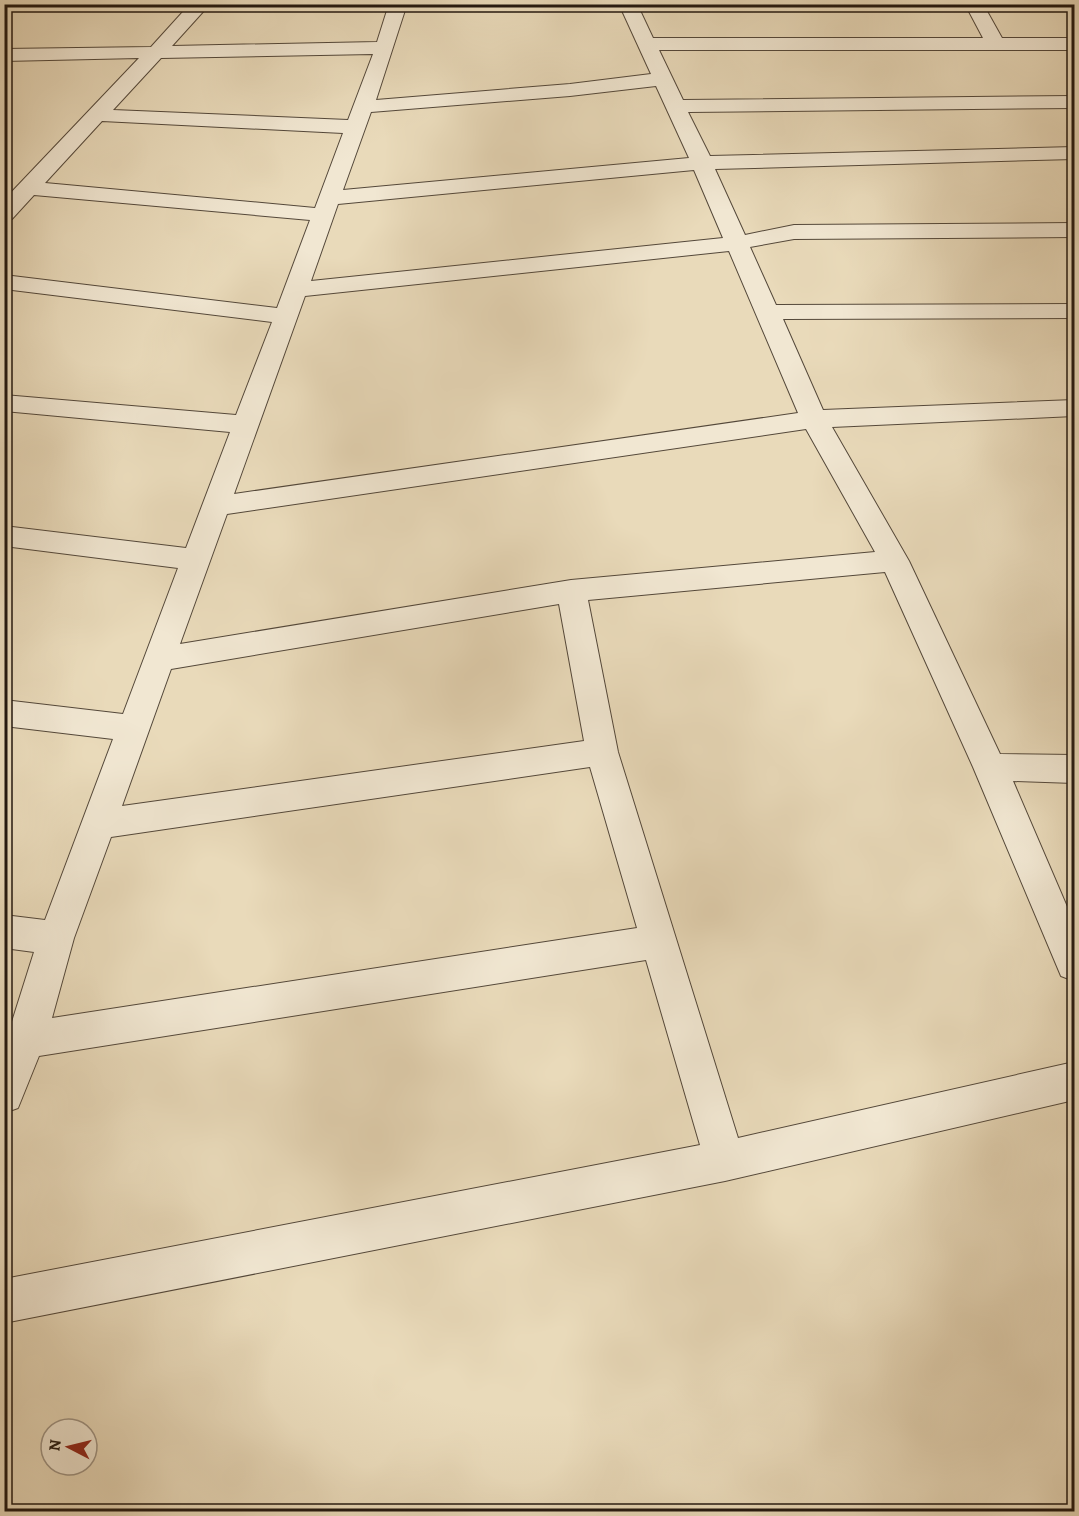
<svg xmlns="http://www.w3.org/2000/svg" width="1079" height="1516" font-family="Alegreya,serif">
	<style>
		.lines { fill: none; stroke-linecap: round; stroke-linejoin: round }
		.street-casing { stroke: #54483a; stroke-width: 2 }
		.street { fill: #f1e7d2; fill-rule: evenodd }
	</style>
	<rect width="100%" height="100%" fill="#e9daba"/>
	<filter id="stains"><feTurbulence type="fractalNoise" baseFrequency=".00333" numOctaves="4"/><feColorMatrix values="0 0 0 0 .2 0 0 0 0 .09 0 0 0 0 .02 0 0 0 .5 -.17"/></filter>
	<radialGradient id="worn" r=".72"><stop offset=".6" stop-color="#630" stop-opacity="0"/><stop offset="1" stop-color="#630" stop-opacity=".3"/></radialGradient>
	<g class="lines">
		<defs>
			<path id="street" d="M190,4h20l-38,42 205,-4 12,-38h18l-31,96 194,-16 81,-10 -32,-70h18l16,34h330l-18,-34h18l19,34h72v12h-415l24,50 391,-4v12l-386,4 22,44 364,-9v12l-359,10 30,66 49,-10 280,-2v14l-280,2 -44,8 26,58 298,-1v14l-291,1 40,91 251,-10v16l-242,11 77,134 91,193 74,1v28l-61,-2 61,142v58l-13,-5 -88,-209 -88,-195 -297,28 30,152 120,386 336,-76v38l-349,81 -721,142v-44l696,-134 -54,-185 -607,96 -21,52 -14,5v-66l30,-95 -30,-4v-33l41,5 68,-181 -109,-13v-26l119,14 55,-146 -174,-22v-20l182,22 44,-116 -226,-21v-16l232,20 36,-93 -268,-33v-14l273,33 33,-88 -276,-25 -22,24 -8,2v-21l135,-142 -135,3v-12l147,-2zM373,54l-25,66 -235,-10 48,-52zM656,86l33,72 -346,32 28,-78 199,-16zM102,121l241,12 -28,75 -270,-25zM694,170l29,68 -412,43 27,-77zM729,251l69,162 -564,81 71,-198zM806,429l69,123 -304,28 -391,64 47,-130zM559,604l25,137 -462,65 49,-137zM590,767l47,161 -585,90 22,-80 37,-101z"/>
		</defs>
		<use href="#street" class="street-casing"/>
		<use href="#street" class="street"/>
	</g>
	<rect width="1079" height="1516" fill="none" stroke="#e9daba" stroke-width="24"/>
	<rect x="6" y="6" width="1067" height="1504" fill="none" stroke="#231810" stroke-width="3"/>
	<rect x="12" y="12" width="1055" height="1492" fill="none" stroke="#231810" stroke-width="1.5"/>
	<g transform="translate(69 1447) rotate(277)"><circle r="28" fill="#f1e7d2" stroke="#9f9484" stroke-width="1.5"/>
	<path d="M0-4.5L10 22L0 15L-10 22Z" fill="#8f2418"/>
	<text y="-9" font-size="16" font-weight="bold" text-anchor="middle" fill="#231810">N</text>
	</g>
	<rect width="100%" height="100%" filter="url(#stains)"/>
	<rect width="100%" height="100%" fill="url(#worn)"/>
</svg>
